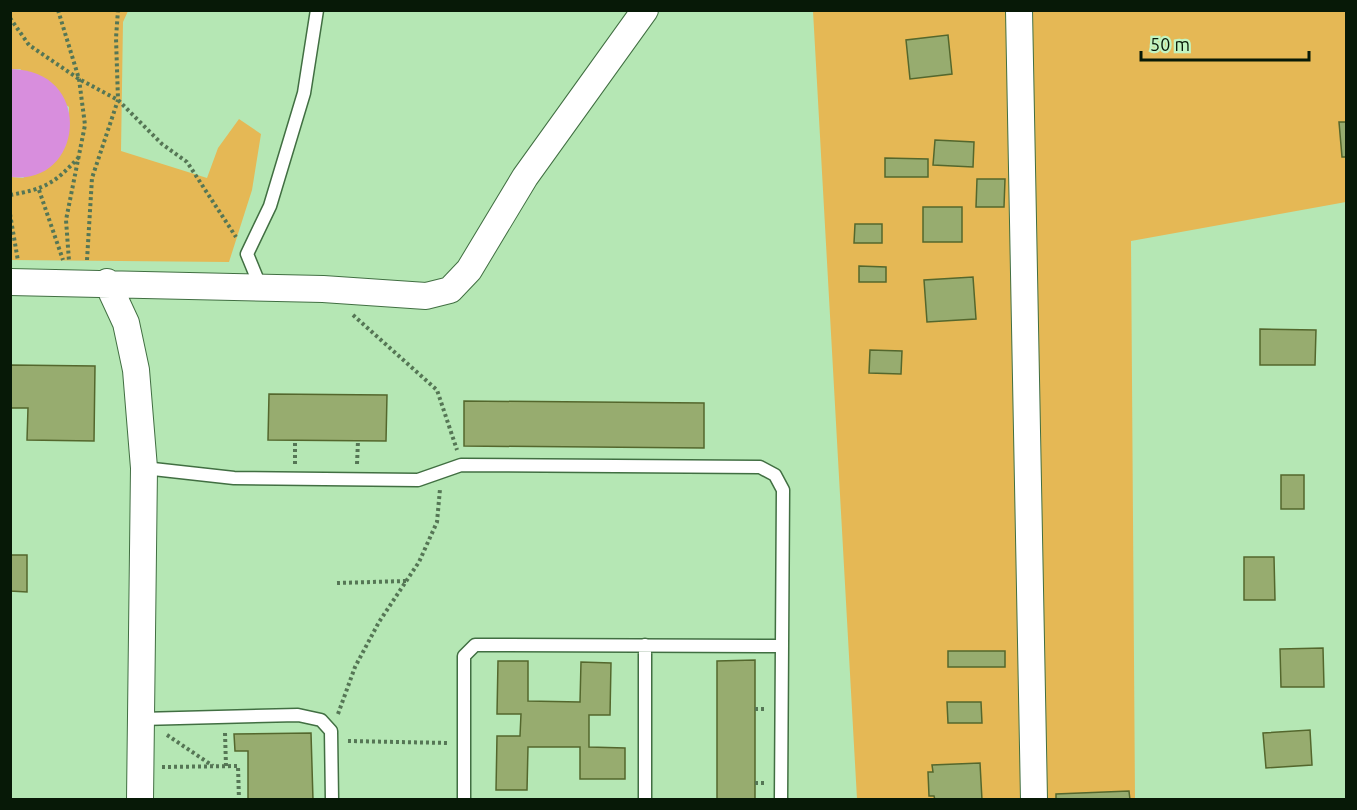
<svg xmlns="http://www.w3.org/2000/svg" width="1357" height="810" font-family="Ubuntu,sans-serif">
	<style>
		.green { fill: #e5b855 }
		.water { fill: #d88edd }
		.building { fill: #97ac6f; stroke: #54672d; stroke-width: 1.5 }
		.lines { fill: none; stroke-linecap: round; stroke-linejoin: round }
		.service-casing { stroke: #416f42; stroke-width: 15 }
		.minor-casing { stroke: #416f42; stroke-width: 28 }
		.path { stroke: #557655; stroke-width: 4; stroke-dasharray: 3 3; stroke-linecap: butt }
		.service { stroke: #fff; stroke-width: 12 }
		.minor { stroke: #fff; stroke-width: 26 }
	</style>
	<rect width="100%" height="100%" fill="#b5e7b4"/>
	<path class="green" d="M11,11h117l-5,11 -2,129 86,27 11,-30 21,-29 22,15 -9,56 -23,72 -218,-2v-83l12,1 42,-31 4,-21v-19l-49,-38h-9z
		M813,11h533v191l-215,39 4,558h-278z"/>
	<path class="water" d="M11,69c84,1 73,117 0,108z"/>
	<path class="building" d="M948,35l4,39 -42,5 -4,-39z
		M1339,122h7v35h-4z
		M935,140l39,2 -1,25 -40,-2z
		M885,158l43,1v18h-43z
		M977,179h28l-1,28h-28z
		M923,207h39v35h-39z
		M855,224h27v19h-28z
		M859,266l27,1v15h-27z
		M973,277l3,42 -49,3 -3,-42z
		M1260,329l56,1 -1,35h-55z
		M870,350l32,1 -1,23 -32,-1z
		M10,365l85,1 -1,75 -67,-1 1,-32h-18z
		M269,394l118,1 -1,46 -118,-1z
		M464,401l240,2v45l-240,-2z
		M1281,475h23v34h-23z
		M10,555h17v37l-17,-1z
		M1244,557h30l1,43h-31z
		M1323,648l1,39h-43l-1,-38z
		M948,651h57v16h-57z
		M755,660v140h-38v-139z
		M498,661h30v40l52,1 1,-40 30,1 -1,52h-21v32l36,1v31h-45v-32h-52l-1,43h-31l1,-54h23l1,-22h-24z
		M947,702h34l1,21h-34z
		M1310,730l2,35 -46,3 -3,-35z
		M311,733l2,67h-65v-49h-13l-1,-17z
		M980,763l2,37h-47l-1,-4h-5l-1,-24h5l-1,-7z
		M1129,791l1,9h-74v-6z"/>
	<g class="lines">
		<defs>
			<path id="service" d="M261,288l-14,-34 23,-48 34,-113 13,-83
				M144,468l90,10 184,2 43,-15 299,2 15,8 8,15 -2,310
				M141,719l157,-4 23,5 10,11 1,69
				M464,800v-144l11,-11 307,1
				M645,800v-155"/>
			<path id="minor" d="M1019,10l15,790
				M10,282l313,7 103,7 24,-6 19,-20 56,-93 120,-167
				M107,282l19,41 10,47 8,98 -4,332"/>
		</defs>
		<use href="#service" class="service-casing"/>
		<use href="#minor" class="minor-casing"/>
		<path class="path" d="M58,10l21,69 6,46 -19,95 3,41
			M10,18l19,27 50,34 39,21 44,44 25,18 49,75
			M39,190l24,70
			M10,195c35,-6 45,-12 68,-37
			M10,214l8,47
			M87,260l5,-82 26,-78 -2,-62 2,-28
			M353,315l84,75 20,60
			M295,464v-23
			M357,464l1,-23
			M337,583l69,-2
			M755,709h11
			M338,714l17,-47 24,-45 40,-60 18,-40 3,-33
			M225,733l1,33
			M167,735l46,31
			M348,741l100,2
			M162,767l76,-1 1,34
			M755,783h11"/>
		<use href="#service" class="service"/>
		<use href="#minor" class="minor"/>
	</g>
	<rect width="1357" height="810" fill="none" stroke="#071907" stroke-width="24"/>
	<path d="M1141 51v9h168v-9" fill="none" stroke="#071907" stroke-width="3"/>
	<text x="1150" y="51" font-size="18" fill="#071907" stroke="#c2f4c1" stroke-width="4.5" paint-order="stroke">50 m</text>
</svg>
